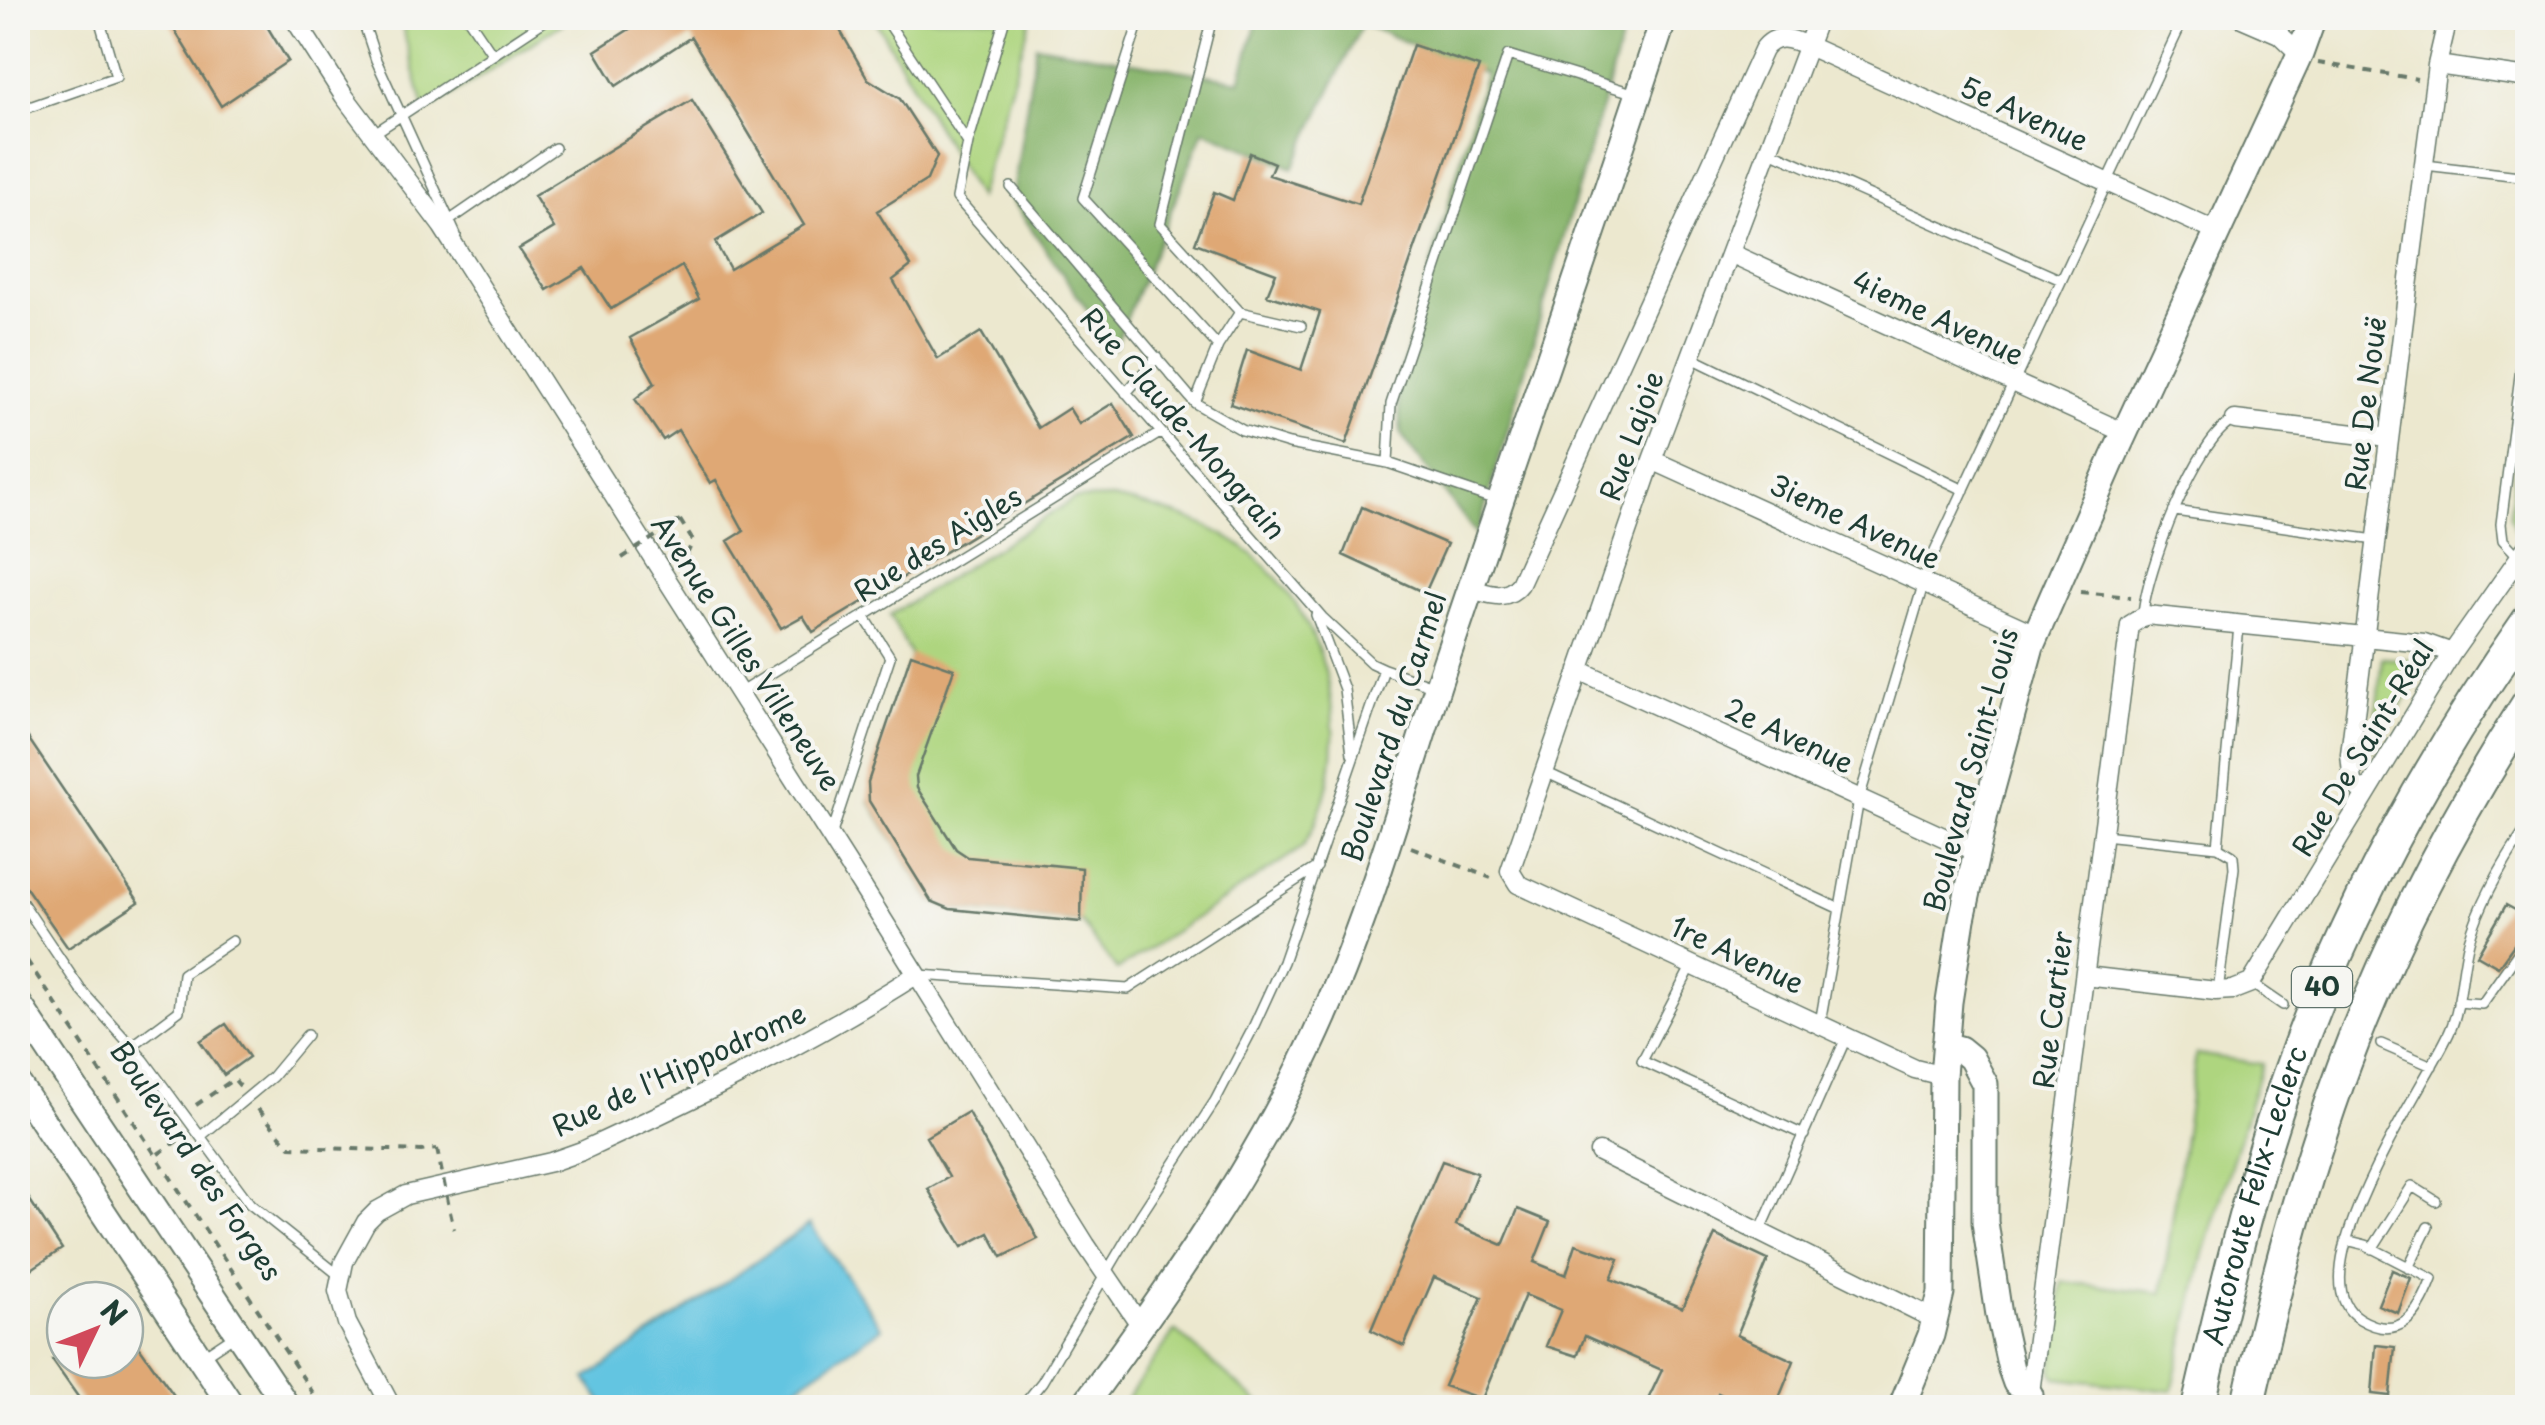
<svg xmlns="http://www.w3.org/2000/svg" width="2545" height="1425" font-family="'Playpen Sans',sans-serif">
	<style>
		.green { fill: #aed57f; stroke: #66895a; stroke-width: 2.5 }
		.forest { fill: #8ab66e; stroke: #547a51; stroke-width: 2.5 }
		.water { fill: #63c5e1; stroke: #41818a; stroke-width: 2.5 }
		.building { fill: #dfa874 }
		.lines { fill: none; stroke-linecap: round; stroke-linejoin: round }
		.lane-casing { stroke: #67796a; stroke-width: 12 }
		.street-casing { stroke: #67796a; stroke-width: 21 }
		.secondary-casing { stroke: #67796a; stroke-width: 29 }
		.highway-casing { stroke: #67796a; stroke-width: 36 }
		.path { stroke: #67796a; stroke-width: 4; stroke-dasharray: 8 8; stroke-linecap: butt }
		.lane { stroke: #fff; stroke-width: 9 }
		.street { stroke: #fff; stroke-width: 18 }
		.secondary { stroke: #fff; stroke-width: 25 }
		.highway { stroke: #fff; stroke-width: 32 }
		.path-bridge { stroke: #67796a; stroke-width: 4; stroke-dasharray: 8 8; stroke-linecap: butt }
		.labels { text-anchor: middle; stroke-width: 8; stroke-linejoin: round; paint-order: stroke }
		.shield { fill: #f6f6f2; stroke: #60746d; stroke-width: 2.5 }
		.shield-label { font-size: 25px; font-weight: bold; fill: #1f3d34 }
		.street-label { font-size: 28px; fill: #1f3d34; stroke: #f6f6f2 }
	</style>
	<rect width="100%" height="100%" fill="#f6f6f2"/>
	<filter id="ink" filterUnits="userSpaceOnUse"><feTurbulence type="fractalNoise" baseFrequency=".01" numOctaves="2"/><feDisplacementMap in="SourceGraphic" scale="20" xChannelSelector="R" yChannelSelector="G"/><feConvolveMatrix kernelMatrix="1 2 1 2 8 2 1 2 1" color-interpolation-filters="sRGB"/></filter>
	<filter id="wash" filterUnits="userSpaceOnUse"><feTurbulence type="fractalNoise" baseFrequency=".0048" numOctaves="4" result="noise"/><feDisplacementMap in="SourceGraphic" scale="40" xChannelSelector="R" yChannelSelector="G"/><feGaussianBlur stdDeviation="2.25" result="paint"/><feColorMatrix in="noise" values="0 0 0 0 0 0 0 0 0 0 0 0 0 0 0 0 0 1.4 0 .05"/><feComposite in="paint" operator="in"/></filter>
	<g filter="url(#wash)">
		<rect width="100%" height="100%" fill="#ece8cf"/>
		<path class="green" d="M400,18h171l-146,94z
			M874,18h157l-53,180z
			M2527,364v150l-12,17 -5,-16z
			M1113,498c51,11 98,23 140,57 83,70 105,200 50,292l-186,123 -36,-48 -131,-13 -19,-8 -62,-100 42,-145 -21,-41 184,-116z
			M2382,658l31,2 6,8 -9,23 -38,62z
			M2196,1054l66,10 -58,189 -32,138 -116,-13 -4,-7 10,-89 100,11z
			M1175,1331l89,76 -144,1z"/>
		<path class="forest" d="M1258,18h316l49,15 -146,502 -76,-101 -4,-48 88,-312 -123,-50 -69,144 -89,-38 -90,219 -102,-149 24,-155 204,36z"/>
		<path class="water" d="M810,1224l72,104 -116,79h-160l-20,-28z"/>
		<g id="blocks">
			<path class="building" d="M167,18h95l26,43 -67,45z
				M647,18h186l35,61 32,20 37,57 -10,24 -50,31 34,55 -18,14 45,79 43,-27 57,96 31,-20 10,16 34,-21 21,34 -321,195 -10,-16 -22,12 -53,-87 16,-10 -28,-51 -6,3 -32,-53 -15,10 -28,-41 20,-16 -25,-45 69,-39 -17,-33 -71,43 -27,-41 -37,22 -28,-41 35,-21 -20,-32 158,-96 70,113 -47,29 15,27 74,-44 -113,-188 -75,49 -21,-35z
				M1413,45l66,22 -133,377 -116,-40 17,-54 54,20 19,-58 -53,-17 9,-22 -81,-30 19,-51 19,8 17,-47 24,10 -5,12 89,29z
				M1362,507l85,37 -22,49 -82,-38z
				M911,654l43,15 -38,107 1,12 39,61 12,8 114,11 -1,54 -131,-13 -19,-8 -62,-100 -1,-19z
				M18,723l121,179 -71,46 -50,-72z
				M2506,905l22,12v8l-30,42 -21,-12z
				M226,1024l23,33 -25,18 -24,-34z
				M968,1112l70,127 -36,18 -13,-24 -27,14 -34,-58 21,-12 -23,-40z
				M1442,1161l35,12 -21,52 47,20 15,-36 32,13 -16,40 32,13 10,-31 43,15 -8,20 71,29 33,-73 53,25 -31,75 57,26 -19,47h-25l-32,-15 -6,15h-68l18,-38 -77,-34 -8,20 -31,-10 15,-36 -36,-15 -43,104 -38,-13 38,-89 -48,-20 -30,69 -33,-16z
				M18,1182l44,67 -44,29z
				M2392,1270l19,8 -13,35 -20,-8z
				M125,1327l58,81h-97l-34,-48h73z
				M2376,1345l19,2 -5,49 -18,-2z"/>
		</g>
	</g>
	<g filter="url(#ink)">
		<use href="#blocks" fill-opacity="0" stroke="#67796a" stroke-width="2.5"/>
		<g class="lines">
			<defs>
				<path id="lane" d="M362,18l14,42 80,175
					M468,18l25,37
					M885,18l83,125
					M1005,18l-37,125 -11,55 365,419 49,46 13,6
					M1140,18l-57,180 135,148
					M18,111l98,-34 -17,-59
					M373,134l176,-116
					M1768,150l293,130
					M2425,165l103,12
					M1011,187l184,216 47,27 47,14 99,19
					M446,223l109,-75
					M1240,312l61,14
					M1690,357l274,133
					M1126,393l31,-36
					M1195,403l23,-57 22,-34 -80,-88 52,-206
					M1496,500l-108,-37 3,-59 117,-349 128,39
					M2175,511l200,29
					M2519,557l-16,-17 -2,-16 27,-211
					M1316,615l28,74 8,65
					M2143,615c2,-40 54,-182 92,-195
					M739,693l421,-260
					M1545,772l295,137
					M2103,835l115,12 21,-221
					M831,836l59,-179 -26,-41
					M18,896l63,94 63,70 106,144 90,72
					M1692,965l-50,96 162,74
					M919,975l209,14 189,-122
					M2251,983l32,22
					M2218,991l16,-123 -1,-12 -15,-9
					M2458,1002l24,2 46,-65
					M1820,1023l39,-224 71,-237 254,-544
					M2381,1044l51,22
					M132,1046l47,-35 4,-37 49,-33
					M201,1136l71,-59 35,-42
					M1760,1232l86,-194
					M2346,1240l20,5 66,34c-13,34 -31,64 -72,40 -70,-41 68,-237 90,-288 12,-28 11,-60 19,-90 11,-39 36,-81 59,-115
					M2372,1249l40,-63 24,15
					M2408,1268l20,-41
					M202,1357l33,-22
					M1021,1408l21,-26 98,-166 75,-115 36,-69 32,-70 101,-293 51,18
					M1264,1408v-1"/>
				<path id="street" d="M294,18l50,78 98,130 421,662 223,357 55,81
					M1818,18l-166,442 -142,411 8,13 397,185 28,7
					M2242,18l37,16 21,20
					M2437,65l91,13
					M1730,253l395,180
					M2235,420l154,18
					M1652,460l383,174
					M1470,589c20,5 36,13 50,-5l243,-534c12,-17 27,-12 45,-4l409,186
					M1579,670l397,182
					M2364,793l-11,-10 -3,-29 63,-507 24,-182 11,-47
					M2085,976l131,15 17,-1 18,-7 201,-330 76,-108
					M1599,1152l337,168
					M392,1408l-45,-85 -9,-32 6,-29 22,-40 11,-11 29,-16 145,-33 31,-11c115,-53 227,-108 334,-176
					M2028,1408l102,-783 16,-10 278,28 28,10"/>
				<path id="secondary" d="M18,1003l270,405
					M1945,1045l15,4 11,9 14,26v138l14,93 12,54 5,14 14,12
					M18,1084l215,324
					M1082,1408c79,-108 163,-227 221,-347 62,-126 97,-261 141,-394 73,-217 149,-432 220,-649
					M1901,1408l30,-73 10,-42 2,-217 6,-74 13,-83 23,-105 46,-168 82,-188 187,-404 13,-36"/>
				<g id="highway">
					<path id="s1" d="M2198,1408c26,-112 52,-223 90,-331 57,-164 140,-314 240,-456"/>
					<path d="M2247,1408c28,-124 60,-248 106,-366 46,-119 106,-231 175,-338"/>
				</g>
			</defs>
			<use href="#lane" class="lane-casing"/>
			<use href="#street" class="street-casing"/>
			<use href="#secondary" class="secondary-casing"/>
			<use href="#highway" class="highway-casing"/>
			<path class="path" d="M2318,63l99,16
				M680,520l13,21 -11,24
				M2080,592l51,5
				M1411,847l80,31
				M18,947l305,461
				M196,1105l38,-26 6,7
				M258,1109l32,38 131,4 16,-2
				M158,1154l25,-17
				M450,1212l4,17"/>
			<use href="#lane" class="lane"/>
			<use href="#street" class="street"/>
			<use href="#secondary" class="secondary"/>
			<use href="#highway" class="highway"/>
			<path class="path-bridge" d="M622,558l58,-38
				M437,1149l13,63"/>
		</g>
	</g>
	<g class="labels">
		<rect class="shield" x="2292" y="967" width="60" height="40" rx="8"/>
		<g class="shield-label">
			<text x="2322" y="996">40</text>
		</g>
		<g class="street-label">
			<text transform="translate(2024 114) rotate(25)" y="10">5e Avenue</text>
			<text transform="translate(1938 318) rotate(25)" y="10">4ieme Avenue</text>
			<text transform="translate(2366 404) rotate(-83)" y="10">Rue De Nouë</text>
			<text transform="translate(1183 424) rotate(49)" y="10">Rue Claude-Mongrain</text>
			<text transform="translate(1632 436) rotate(-70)" y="10">Rue Lajoie</text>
			<text transform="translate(1855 522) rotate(25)" y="10">3ieme Avenue</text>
			<text transform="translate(938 544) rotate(-32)" y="10">Rue des Aigles</text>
			<text transform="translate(746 653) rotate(57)" y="10">Avenue Gilles Villeneuve</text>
			<text transform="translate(1394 727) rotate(-72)" y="10">Boulevard du Carmel</text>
			<text transform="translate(1789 736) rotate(25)" y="10">2e Avenue</text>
			<text transform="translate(2363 748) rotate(-59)" y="10">Rue De Saint-Réal</text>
			<text transform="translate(1971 770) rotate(-75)" y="10">Boulevard Saint-Louis</text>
			<text transform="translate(1737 955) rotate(25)" y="10">1re Avenue</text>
			<text transform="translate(2053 1010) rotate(-83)" y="10">Rue Cartier</text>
			<text transform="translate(679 1070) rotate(-25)" y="10">Rue de l'Hippodrome</text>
			<text transform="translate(196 1161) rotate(56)" y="10">Boulevard des Forges</text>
			<text dy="10" stroke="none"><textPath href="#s1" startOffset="220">Autoroute Félix-Leclerc</textPath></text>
		</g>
	</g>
	<rect width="2545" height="1425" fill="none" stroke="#f6f6f2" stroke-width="60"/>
	<g transform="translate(95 1330) rotate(47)"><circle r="48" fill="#f6f6f2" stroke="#a0aca6" stroke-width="2.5"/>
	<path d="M0-8L18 38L0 25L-18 38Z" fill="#d1495b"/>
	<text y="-15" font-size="28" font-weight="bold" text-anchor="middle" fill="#1f3d34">N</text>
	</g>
</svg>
